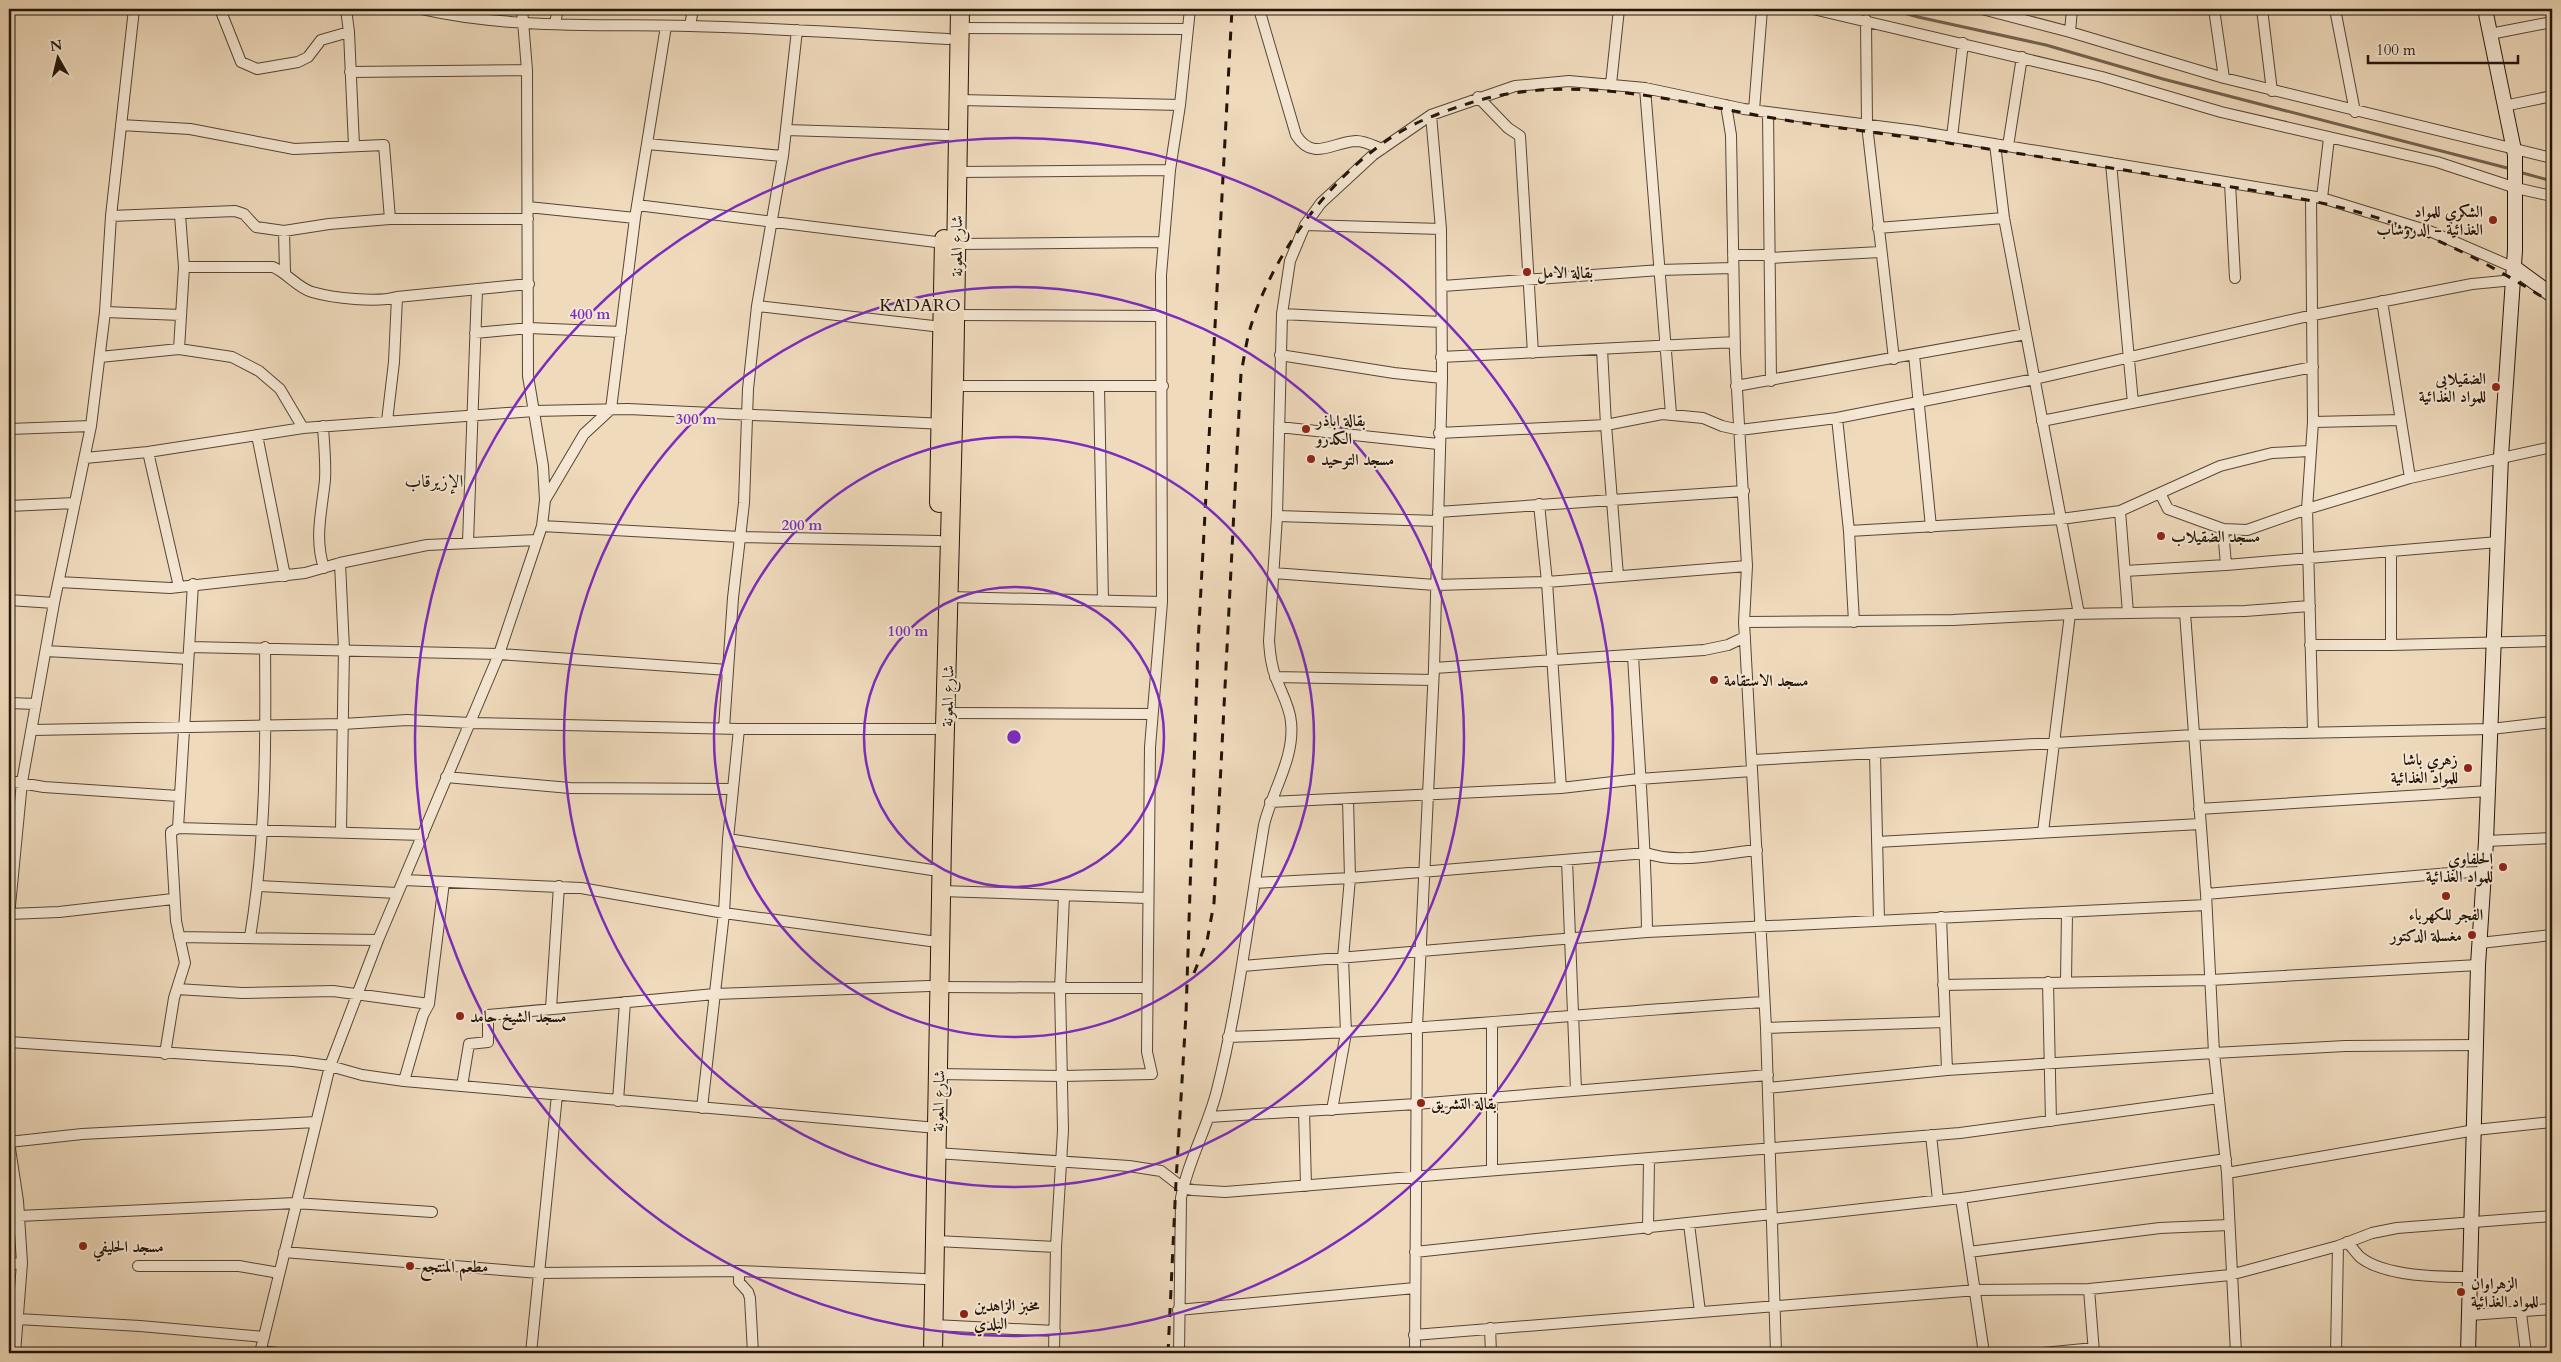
<svg xmlns="http://www.w3.org/2000/svg" width="2561" height="1362" font-family="Cardo,Amiri,serif">
	<style>
		.lines { fill: none; stroke-linecap: round; stroke-linejoin: round }
		.stream { stroke: #746350; stroke-width: 3 }
		.street-casing { stroke: #564636; stroke-width: 12 }
		.secondary-casing { stroke: #23150a; stroke-width: 16 }
		.highway-casing { stroke: #23150a; stroke-width: 20 }
		.street { stroke: #f5e7d3; stroke-width: 10 }
		.secondary { stroke: #f5e7d3; stroke-width: 14 }
		.highway { stroke: #efdabc; stroke-width: 18 }
		.rail { stroke: #23150a; stroke-width: 3; stroke-dasharray: 9 9; stroke-linecap: butt }
		.ring { fill: none; stroke: #7b2cbf; stroke-width: 2.5 }
		.poi-dot { fill: #8f2418; stroke: #f5e7d3; stroke-width: 2 }
		.labels { text-anchor: middle; stroke-width: 4; stroke-linejoin: round; paint-order: stroke }
		.poi-label { font-size: 16px; font-weight: bold; fill: #23150a; stroke: #f5e7d3; text-anchor: start }
		.street-label { font-size: 16px; fill: #23150a; stroke: #f5e7d3 }
		.neighbourhood-label { font-size: 18px; fill: #23150a; stroke: #f5e7d3 }
		.centre { fill: #7b2cbf; stroke: #f5e7d3; stroke-width: 2.5 }
		.ring-label { font-size: 15px; text-anchor: middle; font-weight: bold; fill: #7b2cbf; stroke: #f5e7d3; stroke-width: 4; stroke-linejoin: round; paint-order: stroke }
	</style>
	<rect width="100%" height="100%" fill="#efdabc"/>
	<filter id="stains"><feTurbulence type="fractalNoise" baseFrequency=".004" numOctaves="4"/><feColorMatrix values="0 0 0 0 .2 0 0 0 0 .09 0 0 0 0 .02 0 0 0 .5 -.17"/></filter>
	<radialGradient id="worn" r=".72"><stop offset=".6" stop-color="#630" stop-opacity="0"/><stop offset="1" stop-color="#630" stop-opacity=".3"/></radialGradient>
	<g class="lines">
		<path class="stream" d="M1890,9l28,8 128,28 117,34 348,90
			M2519,172l33,9"/>
		<defs>
			<path id="street" d="M220,9l21,53 16,7 41,-7 10,-5 13,-17 28,-8
				M346,9l3,23 5,114
				M421,9c87,20 180,15 269,17 86,2 172,8 258,13
				M1259,9l37,126c17,27 36,7 60,6 9,0 18,5 26,8
				M1813,9l289,68 119,35 216,50 79,26 36,8
				M1982,9l88,23 154,46 328,80
				M2214,9l10,69
				M2262,9l10,82
				M2335,9l20,103
				M1866,20l1,105 27,234
				M555,23l3,-14
				M690,26l3,-17
				M959,28l229,1
				M2070,32l2,-23
				M2490,34l62,-12
				M350,72l177,-2
				M1611,84l8,-75
				M1645,88l26,326
				M1478,97l30,31 12,8 13,217
				M959,100l221,5
				M1726,105l5,30 4,219 12,212 -3,56 22,406 10,325
				M2504,106l48,-10
				M1754,110l8,-101
				M1768,112l3,269
				M121,125l69,4 104,20 90,-4 6,74
				M786,130l161,5
				M1952,137l11,-94
				M647,144l136,12
				M1995,144l9,74 75,396
				M2008,146l14,-89
				M2111,163l22,240
				M958,172l212,-2
				M2230,183l5,95
				M2311,197l2,225 -6,87 6,223
				M2322,198l7,-60
				M637,205l307,38
				M528,207l107,11
				M111,216l124,-5 9,3 12,13 28,4 45,-7 61,-5h138
				M1305,225l136,4
				M1878,228l126,-10
				M284,231l1,41
				M956,244l207,-2
				M1733,255h36
				M1769,258l111,-6
				M184,267h89c14,6 25,21 39,25 21,6 65,11 85,5l132,-13
				M1443,286l217,-16 72,-2
				M2382,301l28,177
				M757,306l185,21
				M105,312l76,3
				M1282,314l159,8
				M956,315l205,1
				M475,333l54,-5 92,4
				M179,349l5,-82 -4,-52
				M1280,355l114,18 48,5
				M1914,355l17,172
				M100,357l79,-8 53,8 27,14 21,18 23,39
				M1441,357l294,-15
				M954,386h209
				M1736,386l290,-52
				M1099,387l4,214
				M1837,418l12,113 5,91
				M387,421l7,-59 3,-65
				M2042,421l271,-54
				M2313,422l88,-2
				M323,426c1,18 3,36 2,54 -3,30 -11,58 -1,88
				M1279,427l159,17
				M9,429l82,-3
				M1439,433l167,-8 -4,-76
				M257,435l28,141
				M148,452l31,135
				M85,458l63,-6 155,-24 231,-17 94,-2 317,15
				M2160,493l8,16 55,20 24,1 60,-21 103,-31 142,-31
				M545,500l39,-66 27,-25 24,-191 31,-192
				M1539,504l8,78 14,206
				M9,506l66,-3
				M2120,511l8,102
				M1438,512l306,-21
				M1277,516l161,5
				M542,526l198,11 199,4
				M2223,529l3,36
				M1849,531l212,-12 59,-8 100,-45 52,-13 37,-2
				M468,542l9,-253
				M2391,552v93
				M340,563l4,86 -3,182
				M2125,571l101,-6 272,-23
				M1273,573l162,12 112,-3 200,-16
				M1618,576l-12,-151 56,-11 41,4 19,8 18,4 97,-12 198,-39 278,-64 159,-31 42,-4
				M59,582l111,6 135,-15 35,-10 87,-18 110,-5
				M948,597l214,5
				M9,600l45,3
				M2185,613l21,281 8,159 13,120 9,180
				M1744,622l209,-2 117,-6 175,-3 65,-5
				M2310,645h81l161,-4
				M190,647l309,7 229,16
				M46,651l142,8
				M1633,655c5,93 13,185 14,277
				M1434,668l270,-18 24,-5 17,-8
				M1275,677l158,3
				M9,703l27,1
				M947,713l204,1
				M724,728l9,-130 11,-95 4,-114 9,-83 26,-150 14,-126
				M32,730l311,-6 64,-4 64,3 268,6h196
				M1875,754l4,166
				M1752,760l442,-25 297,-6 61,-7
				M446,777l124,11 163,1
				M9,781l35,6 134,9
				M1270,802l291,-14 78,-9 113,-8
				M2199,809l290,-18
				M178,828l245,7
				M2043,832l27,-218
				M728,839l204,31
				M2486,841l66,-3
				M1877,842l323,-18
				M1567,860l9,230
				M404,880l177,8 143,25 206,28
				M1255,883l95,-5 296,-25c34,12 77,0 111,-3
				M259,886l138,7
				M941,891l206,7
				M2206,894l244,-21 33,-1
				M9,914l50,-2 114,-13
				M9,916l13,-134 32,-179 37,-177 14,-114 6,-96 23,-207
				M1941,917l6,153
				M179,937l199,3
				M250,937c16,-96 16,-193 15,-290
				M2480,943l72,-8
				M1243,966l404,-34 559,-27
				M2066,981l1,-69
				M2048,982l3,139
				M1943,985l268,-5 267,-15
				M940,987l207,1
				M177,989l65,4 91,-2 96,13
				M551,1008l8,-122
				M1492,1023v147
				M1766,1028l179,-6
				M1228,1037c179,-5 358,-24 536,-35
				M9,1042l284,19 37,5 32,9 42,6 533,47
				M165,1054l9,-56 11,-35 -9,-42 -5,-86v-3l7,-4 15,-244
				M938,1074l124,2 90,-2 -5,-22 3,-305 12,-145 -1,-327 9,-105 10,-65 10,-96
				M404,1081l19,-66 6,-11 15,-122
				M462,1086l7,-42 19,-2v-27l227,-21 214,-8
				M1768,1088l179,-18 267,-17 131,-7 131,-1
				M618,1101l7,-99
				M702,1108l22,-195 4,-74 11,-110
				M1332,1110l14,-77 -3,-75 7,-80 -2,-79
				M1304,1111l2,75
				M1209,1117l207,-13 352,-29
				M1931,1135l7,65
				M936,1153l193,13 32,5 22,17 10,2 32,2 735,-59 259,-35
				M2227,1173l248,-43 77,-8
				M1961,1198l23,155
				M19,1216l276,-13 137,9
				M1772,1219l189,-21 265,-39
				M1689,1224l11,88
				M1648,1229l1,-70
				M936,1241l120,6
				M2347,1242c5,5 9,11 13,15 25,20 80,20 110,20
				M284,1252l255,21 200,-2 185,8
				M1415,1252l357,-38
				M1969,1252l191,-24 69,-3
				M9,1264l13,-1
				M138,1266h101l40,7
				M739,1271v11l9,10 2,6 3,55
				M2089,1289l5,64
				M1178,1310l237,-22
				M2521,1313l5,40
				M2470,1315l82,-6
				M18,1319l122,7 124,11
				M934,1325l121,6
				M1490,1328l1,25
				M1414,1335l563,-45 112,-1 141,-14 108,-29 34,-13 25,-5 155,-12
				M260,1351l18,2
				M15,1353l7,-90 -4,-62 -9,-59 73,-8 234,-12
				M260,1353l70,-287 48,-126 121,-286 43,-128 3,-26 -2,-34 -15,-90 -1,-306 -5,-61
				M531,1353l26,-258
				M1054,1353l2,-106 7,-117 -3,-141 4,-93
				M1179,1353l2,-155c7,-38 27,-71 36,-108 22,-87 32,-176 47,-265 8,-34 31,-67 27,-103 -1,-15 -10,-30 -15,-44 -5,-12 -6,-24 -7,-37l8,-125 5,-202 8,-53 15,-36 16,-22 52,-48 58,-40 84,-29 54,-5 76,7 99,21 172,22 406,67 110,34 83,36
				M1415,1353l2,-326 17,-359 8,-290 -1,-149 -10,-114
				M2043,1353l51,-5
				M2336,1353l2,-107"/>
			<path id="secondary" d="M2515,268l37,27
				M2468,1353l10,-388 8,-124 15,-385 14,-206v-95l-30,-146"/>
			<path id="highway" d="M939,503l5,-264
				M933,1353l9,-512 12,-455 6,-377"/>
		</defs>
		<use href="#street" class="street-casing"/>
		<use href="#secondary" class="secondary-casing"/>
		<use href="#highway" class="highway-casing"/>
		<use href="#street" class="street"/>
		<use href="#secondary" class="secondary"/>
		<use href="#highway" class="highway"/>
		<path class="rail" d="M1194,973l13,-32 7,-38 27,-530c3,-14 5,-30 9,-44 23,-80 94,-173 171,-208 16,-7 33,-13 49,-18 111,-35 230,6 341,21 121,16 241,34 362,54 69,11 139,19 205,40 63,20 119,50 174,85
			M1168,1353l8,-171 10,-168 12,-370 34,-635"/>
	</g>
	<g class="ring">
		<circle cx="1014" cy="737" r="150"/>
		<circle cx="1014" cy="737" r="300"/>
		<circle cx="1014" cy="737" r="450"/>
		<circle cx="1014" cy="737" r="599"/>
	</g>
	<g class="poi-dot">
		<circle cx="2493" cy="220" r="5"/>
		<circle cx="1527" cy="272" r="5"/>
		<circle cx="2496" cy="387" r="5"/>
		<circle cx="1306" cy="429" r="5"/>
		<circle cx="1311" cy="459" r="5"/>
		<circle cx="2161" cy="536" r="5"/>
		<circle cx="1714" cy="680" r="5"/>
		<circle cx="2468" cy="768" r="5"/>
		<circle cx="2503" cy="867" r="5"/>
		<circle cx="2446" cy="896" r="5"/>
		<circle cx="2472" cy="935" r="5"/>
		<circle cx="460" cy="1016" r="5"/>
		<circle cx="1421" cy="1103" r="5"/>
		<circle cx="83" cy="1246" r="5"/>
		<circle cx="410" cy="1266" r="5"/>
		<circle cx="2461" cy="1292" r="5"/>
		<circle cx="964" cy="1314" r="5"/>
	</g>
	<g class="labels">
		<g class="poi-label">
			<text x="2483" y="217" text-anchor="end">الشكري للمواد<tspan x="2483" dy="18">الغذائية - الدروشاب</tspan></text>
			<text x="1537" y="278">بقالة الامل</text>
			<text x="2486" y="384" text-anchor="end">الضقيلابي<tspan x="2486" dy="18">للمواد الغذائية</tspan></text>
			<text x="1316" y="426">بقالة اباذر<tspan x="1316" dy="18">الكدرو</tspan></text>
			<text x="1321" y="465">مسجد التوحيد</text>
			<text x="2171" y="542">مسجد الضقيلاب</text>
			<text x="1724" y="686">مسجد الاستقامة</text>
			<text x="2458" y="765" text-anchor="end">زهري باشا<tspan x="2458" dy="18">للمواد الغذائية</tspan></text>
			<text x="2493" y="864" text-anchor="end">الحلفاوي<tspan x="2493" dy="18">للمواد الغذائية</tspan></text>
			<text x="2446" y="920" text-anchor="middle">الفجر للكهرباء</text>
			<text x="2462" y="941" text-anchor="end">مغسلة الدكتور</text>
			<text x="470" y="1022">مسجد الشيخ حامد</text>
			<text x="1431" y="1109">بقالة التشريق</text>
			<text x="93" y="1252">مسجد الحليفي</text>
			<text x="420" y="1272">مطعم المنتجع</text>
			<text x="2471" y="1289">الزهراوان<tspan x="2471" dy="18">للمواد الغذائية</tspan></text>
			<text x="974" y="1311">مخبز الزاهدين<tspan x="974" dy="18">البلدي</tspan></text>
		</g>
		<g class="street-label">
			<text transform="translate(956 246) rotate(-90)" y="6">شارع المعونة</text>
			<text transform="translate(947 696) rotate(-89)" y="6">شارع المعونة</text>
			<text transform="translate(938 1101) rotate(-89)" y="6">شارع المعونة</text>
		</g>
		<g class="neighbourhood-label">
			<text x="920" y="311">KADARO</text>
			<text x="434" y="487">الإزيرقاب</text>
		</g>
	</g>
	<circle cx="1014" cy="737" r="8" class="centre"/>
	<g class="ring-label">
		<text x="590" y="319">400 m</text>
		<text x="696" y="424">300 m</text>
		<text x="802" y="530">200 m</text>
		<text x="908" y="636">100 m</text>
	</g>
	<rect width="2561" height="1362" fill="none" stroke="#efdabc" stroke-width="30"/>
	<rect x="10" y="10" width="2541" height="1342" fill="none" stroke="#23150a" stroke-width="2.5"/>
	<rect x="15" y="15" width="2531" height="1332" fill="none" stroke="#23150a"/>
	<g transform="translate(58 58) rotate(352)" stroke="#f5e7d3" stroke-width="4" paint-order="stroke">
	<path d="M0-4L9 19L0 12L-9 19Z" fill="#23150a"/>
	<text y="-8" font-size="14" font-weight="bold" text-anchor="middle" fill="#23150a">N</text>
	</g>
	<path d="M2368 55v8h150v-8" fill="none" stroke="#23150a" stroke-width="2.5"/>
	<text x="2376" y="55" font-size="15" fill="#23150a" stroke="#f5e7d3" stroke-width="4" paint-order="stroke">100 m</text>
	<rect width="100%" height="100%" filter="url(#stains)"/>
	<rect width="100%" height="100%" fill="url(#worn)"/>
</svg>
